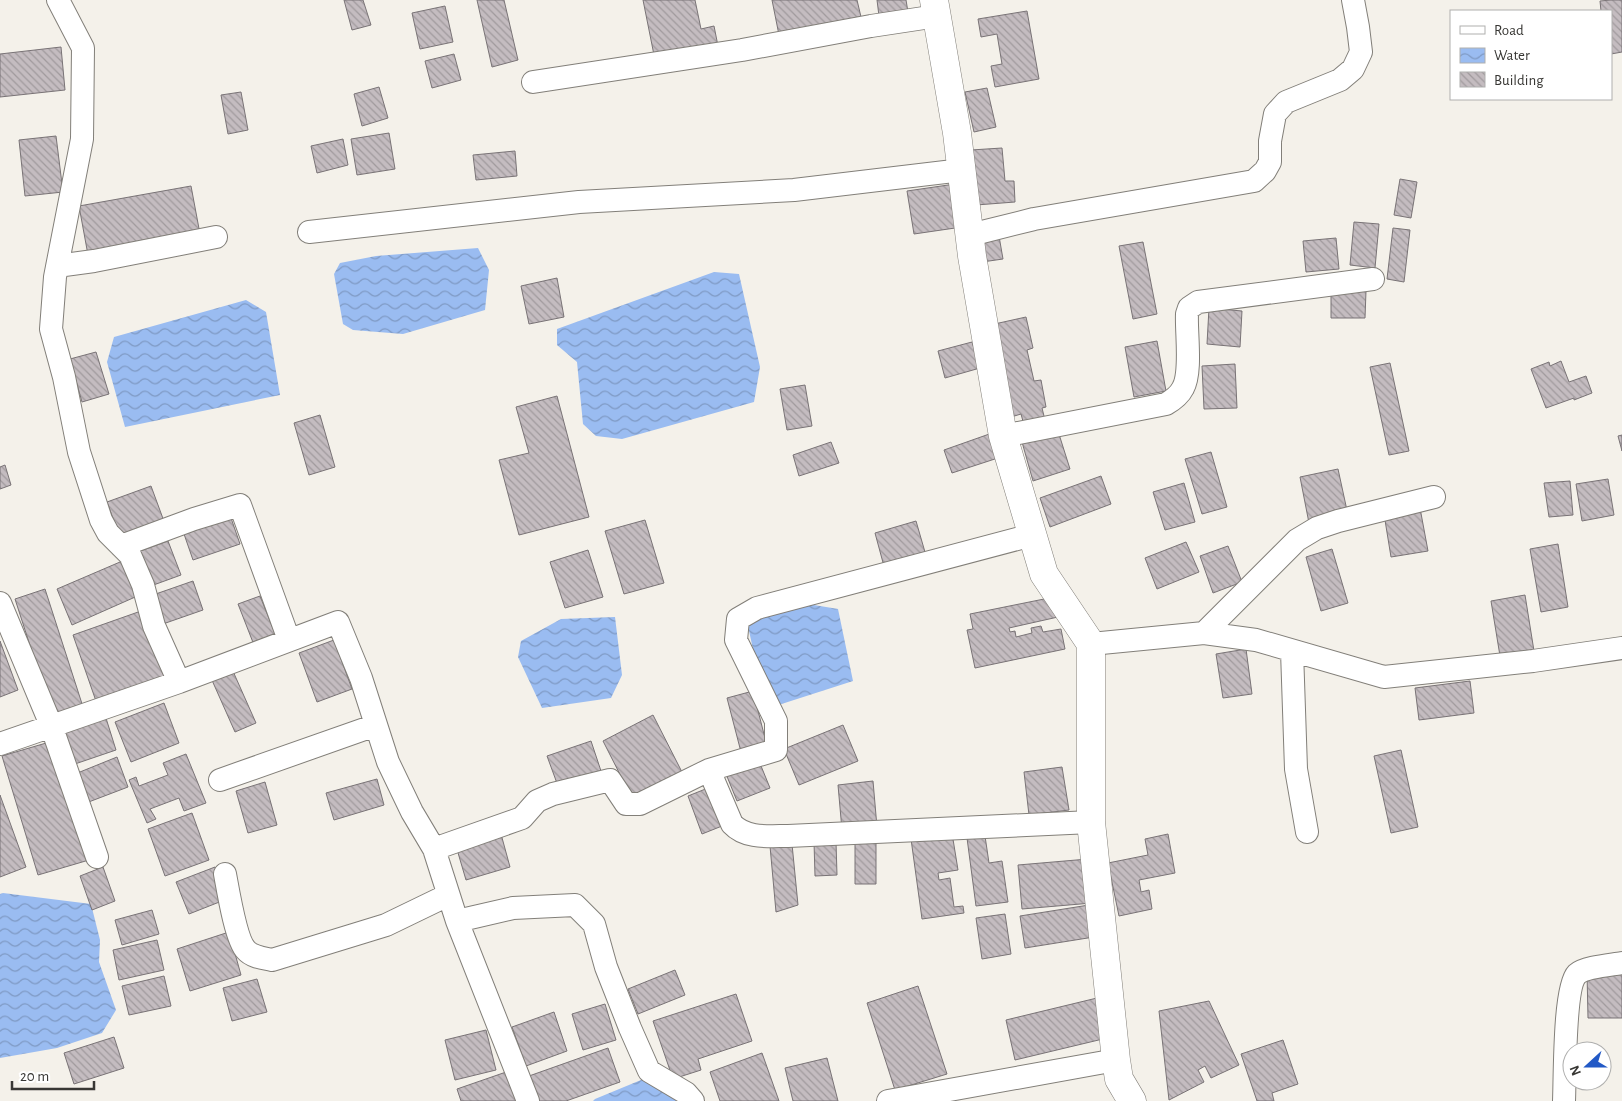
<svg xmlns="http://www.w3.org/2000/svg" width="1622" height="1101" font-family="'Alegreya Sans',sans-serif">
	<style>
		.water { fill: url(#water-waves) }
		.building { fill: url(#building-back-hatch); stroke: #797376 }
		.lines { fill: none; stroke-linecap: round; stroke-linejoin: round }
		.minor-casing { stroke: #827f79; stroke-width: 24 }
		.tertiary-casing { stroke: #827f79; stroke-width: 29 }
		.minor { stroke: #fff; stroke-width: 22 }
		.tertiary { stroke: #fff; stroke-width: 28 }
	</style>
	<defs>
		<pattern id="water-waves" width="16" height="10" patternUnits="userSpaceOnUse" patternTransform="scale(1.25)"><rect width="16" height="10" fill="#9abcf1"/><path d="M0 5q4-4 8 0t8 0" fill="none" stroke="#7f9ac4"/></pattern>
		<pattern id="building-back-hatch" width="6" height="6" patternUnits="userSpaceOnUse" patternTransform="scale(1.25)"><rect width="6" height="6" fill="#c4bcc0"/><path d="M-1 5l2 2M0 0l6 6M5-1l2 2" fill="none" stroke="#a09a9d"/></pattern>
	</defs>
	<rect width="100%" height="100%" fill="#f4f1ea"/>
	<path class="water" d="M478,248l11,22 -4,40 -82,24 -50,-4 -10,-6 -9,-50 6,-11 36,-7z
		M714,272l25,2 21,93 -6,35 -132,37 -26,-3 -13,-12 -6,-62 -20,-17v-16z
		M246,300l20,12 14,83 -155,32 -18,-65 7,-25z
		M790,601l48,8 15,72 -87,28 -20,-92z
		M615,617l7,58 -11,23 -69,10 -24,-51 3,-16 40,-22z
		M3,893l88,11 9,36 -1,22 17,48 -14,23 -45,15 -57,10v-164z
		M641,1080l32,1 13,20h-93l2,-2z"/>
	<path class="building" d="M344,0h19l8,25 -19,5z
		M477,0h27l14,60 -26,7z
		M643,0h52l6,29 13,-3 5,25 -64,9z
		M772,0h85l4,17 -82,18z
		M877,0h29l2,12 -29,4z
		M1611,0h11v52l-11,2v-43h-10l-1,-10z
		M445,6l8,36 -33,7 -8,-36z
		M1027,11l12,68 -44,8 -4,-21 11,-2 -5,-30 -16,3 -3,-18z
		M61,47l4,43 -65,7v-43z
		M454,54l7,26 -29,8 -7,-27z
		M379,87l9,31 -26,8 -8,-32z
		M987,88l9,39 -22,5 -9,-40z
		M241,92l7,38 -20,4 -7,-39z
		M389,133l6,36 -38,6 -6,-36z
		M56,136l7,56 -38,4 -6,-56z
		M343,139l5,26 -31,8 -6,-27z
		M1002,148l3,33h9l1,21 -39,3 -5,-55z
		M515,151l2,25 -41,4 -3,-25z
		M1400,179l17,3 -6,36 -17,-3z
		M955,184l7,43 -48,7 -7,-43z
		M191,186l9,48 -112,21 -9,-49z
		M1354,222l25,2 -4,44 -25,-3z
		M1393,228l17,2 -6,52 -17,-3z
		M999,236l4,23 -21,3 -4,-23z
		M1336,238l3,31 -33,3 -3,-31z
		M1143,242l14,72 -24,5 -14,-73z
		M557,278l7,39 -35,7 -8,-38z
		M1331,291h35l-1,27h-34z
		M1209,308l33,3 -2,36 -33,-3z
		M1026,317l7,31 -6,2 7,31 7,-1 5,27 -4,1 3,12 -21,5 -3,-11 -10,3 -21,-92z
		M1157,341l9,50 -32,6 -9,-50z
		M972,342l8,26 -35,10 -7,-27z
		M96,352l13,42 -27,8 -12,-43z
		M1561,361l8,21 17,-6 6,17 -18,7v-2l-28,10 -15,-39 18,-7 1,4z
		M1390,363l19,88 -20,4 -19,-88z
		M1235,364l2,44 -33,1 -2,-43z
		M805,385l7,41 -25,4 -7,-41z
		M557,396l32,121 -70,18 -20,-75 30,-7 -13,-46z
		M320,415l15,52 -26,8 -15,-52z
		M1058,431l12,38 -37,12 -11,-39z
		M995,432l9,24 -52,17 -8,-23z
		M1622,435v16l-4,-15z
		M831,442l8,21 -40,13 -6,-21z
		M1211,452l16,55 -25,7 -17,-55z
		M5,465l6,20 -11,4v-22z
		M1338,469l10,46 -39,8 -9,-46z
		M1101,476l10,28 -61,23 -10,-29z
		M1608,479l6,36 -32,6 -6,-37z
		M1570,481l3,34 -24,2 -5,-34z
		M1184,483l11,39 -30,8 -12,-38z
		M151,486l14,38 -44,16 -14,-38z
		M1420,508l8,43 -37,6 -7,-43z
		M231,518l9,26 -47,16 -9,-26z
		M645,520l19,63 -40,11 -19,-63z
		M916,521l11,38 -42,11 -10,-37z
		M168,541l13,34 -33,12 -13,-34z
		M1186,542l13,30 -42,17 -12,-31z
		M1558,544l10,63 -27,5 -11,-63z
		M1228,546l14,36 -29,11 -13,-37z
		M1332,549l16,54 -27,8 -15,-54z
		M588,550l15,47 -38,11 -15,-46z
		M127,559l15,35 -70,31 -15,-36z
		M193,581l10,29 -43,15 -10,-29z
		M45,589l39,121 -30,10 -39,-121z
		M1525,595l9,56 -34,5 -9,-55z
		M260,596l16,40 -22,9 -16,-41z
		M1054,597l4,20 -49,11 1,4 5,-1 1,6 16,-4 -1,-5 10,-2 2,6 18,-3 4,20 -90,19 -8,-38 6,-1 -3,-15z
		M141,611l24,68 -68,25 -24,-69z
		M334,640l18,49 -35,13 -18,-49z
		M0,641l18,49 -18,7z
		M1246,649l6,45 -29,4 -7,-44z
		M232,669l24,54 -21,9 -24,-54z
		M1470,681l4,32 -55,7 -4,-32z
		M753,691l14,55 -26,6 -14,-54z
		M164,703l15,40 -48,19 -16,-40z
		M105,715l11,35 -47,16 -13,-36z
		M653,715l31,61 -50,26 -31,-61z
		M843,725l15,36 -59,24 -15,-36z
		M53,741l36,119 -51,15 -36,-119z
		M591,741l10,30 -43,15 -11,-30z
		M1401,750l17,77 -27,6 -17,-77z
		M186,754l20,49 -22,8 -5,-13 -29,11 6,10 -9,4 -18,-43 7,-3 3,9 29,-11 -5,-12z
		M117,757l11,30 -42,16 -11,-29z
		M759,761l11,27 -33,13 -11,-27z
		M1062,767l7,43 -40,5 -5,-43z
		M377,779l7,26 -50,15 -8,-27z
		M873,781l4,46 -35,3 -4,-45z
		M265,782l12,43 -29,8 -12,-42z
		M713,786l14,38 -25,10 -14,-38z
		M0,795l26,72 -26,10z
		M192,813l17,47 -44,16 -17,-47z
		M952,833l6,37 -20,3 1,7 11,-2 4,29 9,-1 1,7 -42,6 -11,-80z
		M501,834l9,33 -44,13 -10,-34z
		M1168,834l7,39 -36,7 2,12 8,-2 3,19 -33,7 -11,-53 40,-8 -3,-16z
		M985,836l4,27 13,-2 6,41 -32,4 -9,-68z
		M855,838h21v46h-21z
		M814,842h22l1,33 -22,1z
		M792,844l6,61 -22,7 -6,-66z
		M1088,859l4,44 -70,6 -4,-44z
		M103,867l12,34 -23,9 -12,-34z
		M215,867l12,32 -38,15 -13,-32z
		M1089,905l5,32 -69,11 -5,-32z
		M152,910l7,24 -37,11 -7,-25z
		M1005,914l6,40 -29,5 -6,-41z
		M229,932l12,43 -51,16 -13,-42z
		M157,940l7,30 -45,10 -6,-30z
		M675,970l10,25 -47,19 -10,-25z
		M1587,972h35v46h-34z
		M164,976l7,30 -42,9 -7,-29z
		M257,979l10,33 -35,9 -9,-33z
		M918,986l29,88 -52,16 -28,-87z
		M736,994l16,47 -54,18 3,11 -28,9 -20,-58z
		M1097,998l10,40 -92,22 -9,-40z
		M1209,1001l30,64 -28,13 -6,-12 -7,4 6,12 -35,18 -10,-89z
		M605,1004l11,36 -33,10 -11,-36z
		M554,1012l13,39 -41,15 -14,-39z
		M486,1030l10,40 -41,10 -10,-40z
		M114,1037l10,31 -50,16 -10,-31z
		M1283,1040l15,44 -26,9 2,8h-17l-16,-47z
		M608,1048l12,34 -54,19h-28l-9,-25z
		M762,1053l17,48h-59l-10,-29z
		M827,1058l11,43h-45l-8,-33z
		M509,1071l10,30h-58l-4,-12z"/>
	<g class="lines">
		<defs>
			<path id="minor" d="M58,0l25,48 -1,91 -27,138 -4,52 13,48 15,75 22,68 7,13 22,22 13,30 11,41 25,56
				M533,82l209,-32 129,-24 66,-10
				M309,232l270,-30 215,-12 168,-20
				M970,235l64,-16 220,-38 11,-10 5,-9v-21l5,-27 11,-12 54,-22 13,-11 8,-17 -3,-25 -5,-27
				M57,266l37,-5 122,-24
				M1003,436l163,-32c7,-4 13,-8 17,-16 9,-16 3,-55 4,-74l2,-6 9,-6 175,-23
				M121,546l73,-27 46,-14 49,135
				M0,603l51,122 46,132
				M1204,633l93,-93 20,-12 21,-7 96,-24
				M1091,644l113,-11 52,7 128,37 149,-16 89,-13
				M1292,651l4,118 11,63
				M0,744l179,-62 159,-60 23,56 27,84 24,50 22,37 23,72 56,-13 62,-3 19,19 12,43 24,61 19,43 37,22 7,8
				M709,770l23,54c14,15 37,12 56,12l303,-14
				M220,780l156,-55
				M434,849l88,-31 15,-17 16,-7 57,-14 16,24h14l69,-34 67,-20v-29l-40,-81 2,-21 19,-11 275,-73
				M225,874c3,16 11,66 21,76 6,7 17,8 26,10l114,-35 62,-30
				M457,921l71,180
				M888,1101l228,-41
				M1564,1101c1,-22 0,-114 13,-127 8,-7 34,-9 45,-11"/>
			<path id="tertiary" d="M934,0l23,133 15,123 31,180 41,138 47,70v178l25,238 3,19 13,22"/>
		</defs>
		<use href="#minor" class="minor-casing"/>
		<use href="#tertiary" class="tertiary-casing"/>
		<use href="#minor" class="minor"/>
		<use href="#tertiary" class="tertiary"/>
	</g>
	<rect x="1450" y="10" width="162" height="90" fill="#ffffff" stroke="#afafae"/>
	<rect x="1460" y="26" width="25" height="8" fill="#ffffff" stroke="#afafae"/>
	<text x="1494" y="35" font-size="15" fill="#383734">Road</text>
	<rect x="1460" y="48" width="25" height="15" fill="url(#water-waves)" stroke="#afafae"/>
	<text x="1494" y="60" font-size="15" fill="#383734">Water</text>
	<rect x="1460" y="72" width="25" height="15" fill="url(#building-back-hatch)" stroke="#afafae"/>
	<text x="1494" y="85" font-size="15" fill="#383734">Building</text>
	<g transform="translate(1587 1066) rotate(249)"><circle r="24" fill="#ffffff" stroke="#afafae"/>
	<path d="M0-4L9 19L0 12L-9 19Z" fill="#2259c6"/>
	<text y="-8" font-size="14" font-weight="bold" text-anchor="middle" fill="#383734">N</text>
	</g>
	<path d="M12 1081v8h82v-8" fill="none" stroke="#383734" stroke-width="2.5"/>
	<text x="20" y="1081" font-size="15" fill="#383734" stroke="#ffffff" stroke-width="4" paint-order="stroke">20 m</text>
</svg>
